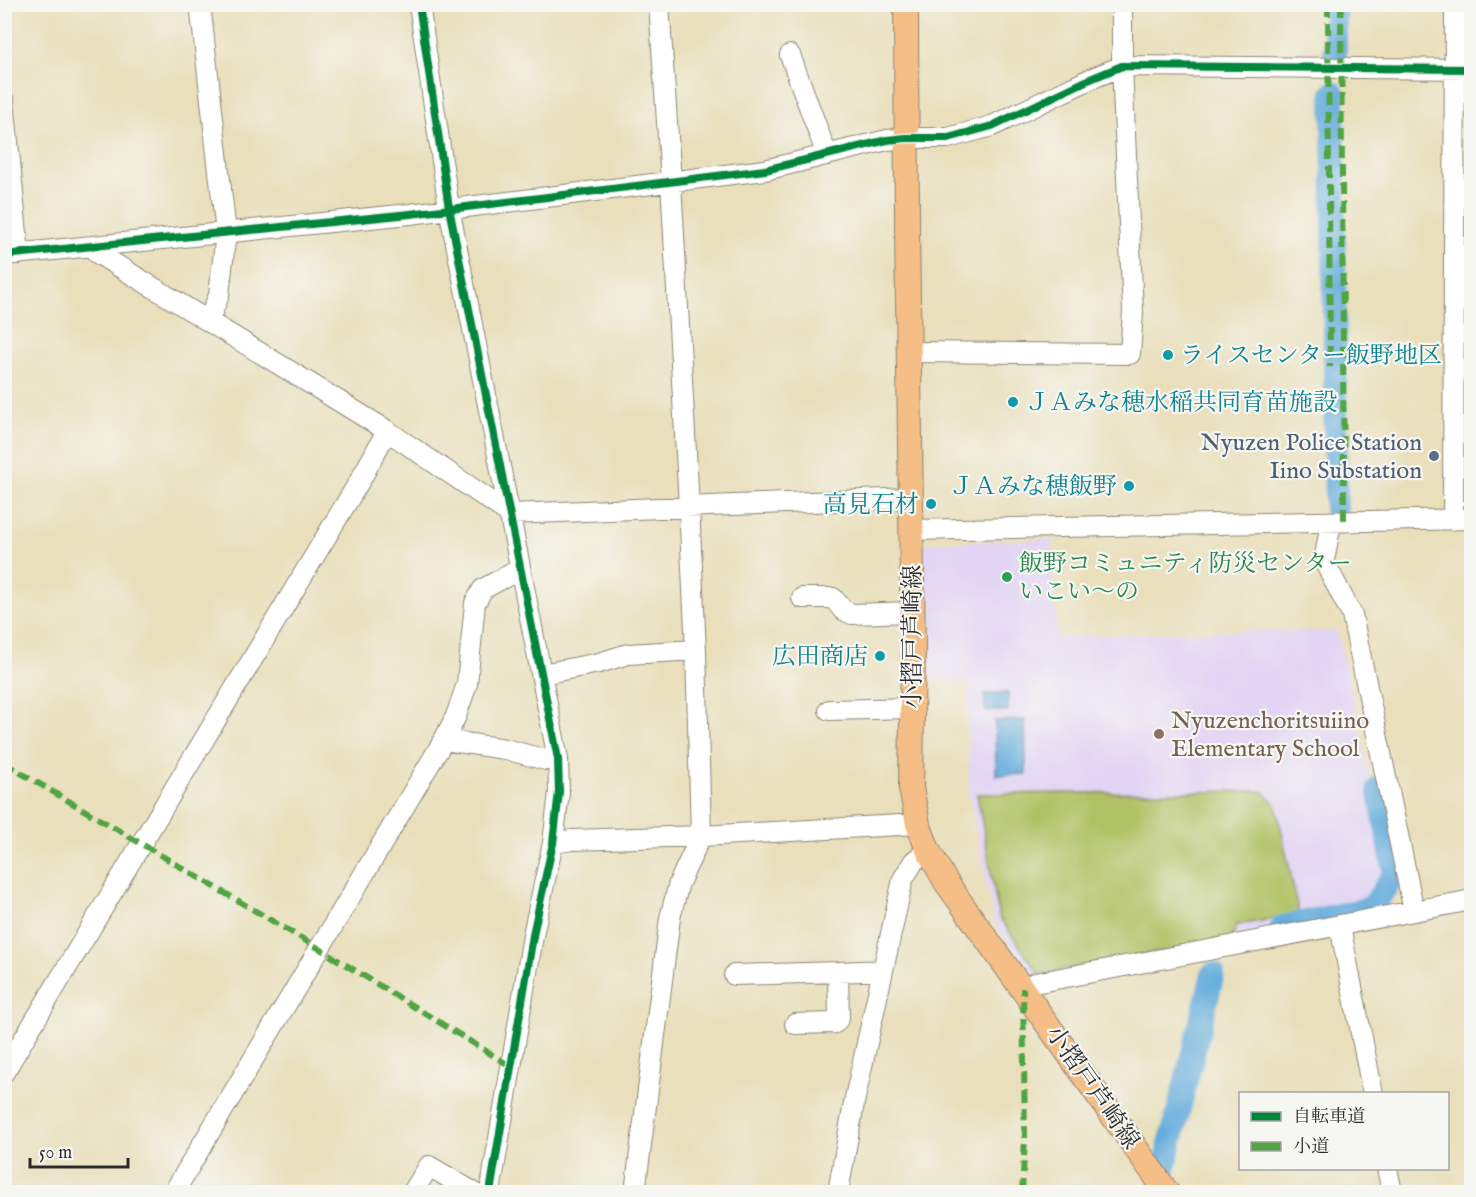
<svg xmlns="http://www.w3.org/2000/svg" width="1476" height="1197" font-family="'IM FELL English','Noto Serif JP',serif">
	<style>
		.built { fill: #e2d4f3 }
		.green { fill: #b0c164; stroke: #6e7648; stroke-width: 1.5 }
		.water { fill: #64acdb; stroke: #486c83; stroke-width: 1.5 }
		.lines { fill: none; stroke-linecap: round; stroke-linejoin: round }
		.river { stroke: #64acdb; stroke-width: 24 }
		.minor-casing { stroke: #8a8573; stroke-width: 22 }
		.major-casing { stroke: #8a8573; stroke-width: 26 }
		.minor { stroke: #fff; stroke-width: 20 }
		.major { stroke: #f5be86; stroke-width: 24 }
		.quiet { stroke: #51a443; stroke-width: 6; stroke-dasharray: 12 6; stroke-linecap: butt }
		.cycleway-casing { stroke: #f6f6f2; stroke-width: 11 }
		.cycleway { stroke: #00873e; stroke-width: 8 }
		.culture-dot { fill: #0f9aa8; stroke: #f6f6f2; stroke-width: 2 }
		.service-dot { fill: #5c6f8a; stroke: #f6f6f2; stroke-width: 2 }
		.leisure-dot { fill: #2e9e5b; stroke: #f6f6f2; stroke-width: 2 }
		.education-dot { fill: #8d6e63; stroke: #f6f6f2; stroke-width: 2 }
		.labels { text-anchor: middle; stroke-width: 4.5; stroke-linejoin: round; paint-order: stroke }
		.culture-label { font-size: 24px; fill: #0d838f; stroke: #f6f6f2; text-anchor: end }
		.service-label { font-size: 24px; fill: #4e5e75; stroke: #f6f6f2; text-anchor: end }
		.leisure-label { font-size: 24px; fill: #27864d; stroke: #f6f6f2; text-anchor: start }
		.street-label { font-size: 24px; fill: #2b2b2b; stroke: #f6f6f2 }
		.education-label { font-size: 24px; fill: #785e54; stroke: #f6f6f2; text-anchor: start }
	</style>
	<rect width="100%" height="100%" fill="#f6f6f2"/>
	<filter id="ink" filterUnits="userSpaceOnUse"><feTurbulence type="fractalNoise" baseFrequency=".0167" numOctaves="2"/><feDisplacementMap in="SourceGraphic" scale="12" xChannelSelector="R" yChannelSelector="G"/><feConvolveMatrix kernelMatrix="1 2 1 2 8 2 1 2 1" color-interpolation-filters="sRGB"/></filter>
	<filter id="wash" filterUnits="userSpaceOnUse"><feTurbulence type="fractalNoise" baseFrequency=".008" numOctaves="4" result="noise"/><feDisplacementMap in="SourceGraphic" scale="24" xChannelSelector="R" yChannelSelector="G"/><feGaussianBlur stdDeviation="1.35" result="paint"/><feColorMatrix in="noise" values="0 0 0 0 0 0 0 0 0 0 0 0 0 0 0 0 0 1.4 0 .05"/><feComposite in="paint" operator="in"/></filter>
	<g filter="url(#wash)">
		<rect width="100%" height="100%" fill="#e9dfbb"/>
		<path class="built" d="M1051,539l6,98 159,-6h121l20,85 32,157 -19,29 -138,36 -200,39 -38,-56 -25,-129 -1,-108 -47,-8 2,-133z"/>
		<path class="green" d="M1263,791l13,14 23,110 -62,10 -5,13 -193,36 -40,-57 -22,-123z"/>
		<path class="water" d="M1008,693v18h-23v-17z
			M1025,720l1,54 -30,1 -1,-54z"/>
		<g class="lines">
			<path class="river" d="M1335,4v51
				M1333,93l3,417
				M1282,927l90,-19 23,-35 -16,-85
				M1158,1192l55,-218"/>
		</g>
	</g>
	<g filter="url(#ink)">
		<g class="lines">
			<defs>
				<path id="minor" d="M200,4l26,229 -7,62 -10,25
					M419,4l30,204 109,551 1,33 -6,51 -19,87 -44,262
					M790,55l37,100
					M4,101l15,153
					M93,247l4,6 289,177 124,84 400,-16
					M4,255l406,-41 355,-44 122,-30 19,-2h42l44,-12 96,-46 34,-14 350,3
					M910,352l220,2 3,-42 -11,-246v-62
					M1453,520l2,-516
					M1331,523l-7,38 28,54 62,296
					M911,530l561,-11
					M802,598h31l10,12 9,4 61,-2
					M542,674l57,-11 29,-9 68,-4
					M829,710l83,-2
					M444,740l12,-24 11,-32 8,-81 8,-14 37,-20
					M553,843l19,-3 129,-4 217,-12
					M1340,926l33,168
					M734,975l104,-3
					M1023,988l12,-5 437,-83
					M795,1024l40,-1 4,-5 -1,-46 45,-2
					M4,1072l358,-595 20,-37 4,-10
					M1387,1168l5,24
					M174,1192l270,-452 61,9 41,11 12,-1
					M413,1192l16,-26 44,26
					M635,1192l35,-274 9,-35 22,-47 -5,-186 -7,-143 -18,-326 -12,-177
					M838,1192l17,-94 48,-219 11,-18 14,-11"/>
				<path id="major" d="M906,4l1,225 6,419 -2,140 7,36 10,26 18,32 221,310"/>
			</defs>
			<use href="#minor" class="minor-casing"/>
			<use href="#major" class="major-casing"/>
			<use href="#minor" class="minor"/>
			<use href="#major" class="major"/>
			<path class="quiet" d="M1328,4l2,363
				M1341,4l3,518
				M4,763l316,186 192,118
				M1022,1192l3,-53 -2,-151"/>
			<defs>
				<path id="cycleway" d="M419,4l30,204 109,551 1,33 -6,51 -19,87 -44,262
					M4,255l406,-41 355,-44 122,-30 19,-2h42l44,-12 96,-46 34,-14 350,3"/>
			</defs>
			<use href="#cycleway" class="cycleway-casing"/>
			<use href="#cycleway" class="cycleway"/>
		</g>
	</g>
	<g class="culture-dot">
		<circle cx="1168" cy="355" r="6"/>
		<circle cx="1013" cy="402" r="6"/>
		<circle cx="1129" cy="486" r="6"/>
		<circle cx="931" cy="504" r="6"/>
		<circle cx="880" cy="656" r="6"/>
	</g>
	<circle class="service-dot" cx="1434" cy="456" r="6"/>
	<circle class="leisure-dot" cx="1007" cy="577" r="6"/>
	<circle class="education-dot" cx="1159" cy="734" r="6"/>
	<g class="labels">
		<g class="culture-label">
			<text x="1180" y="363" text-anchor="start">ライスセンター飯野地区</text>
			<text x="1025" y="410" text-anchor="start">ＪＡみな穂水稲共同育苗施設</text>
			<text x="1117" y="494">ＪＡみな穂飯野</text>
			<text x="919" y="512">高見石材</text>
			<text x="868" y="664">広田商店</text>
		</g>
		<g class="service-label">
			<text x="1422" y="450">Nyuzen Police Station<tspan x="1422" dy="28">Iino Substation</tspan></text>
		</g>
		<g class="leisure-label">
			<text x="1019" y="571">飯野コミュニティ防災センター<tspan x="1019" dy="28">いこい～の</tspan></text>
		</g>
		<g class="street-label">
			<text transform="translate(912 637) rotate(-90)" y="8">小摺戸芦崎線</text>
			<text transform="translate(1093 1087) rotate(55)" y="8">小摺戸芦崎線</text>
		</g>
		<g class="education-label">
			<text x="1171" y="728">Nyuzenchoritsuiino<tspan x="1171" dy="28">Elementary School</tspan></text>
		</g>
	</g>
	<rect width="1476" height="1197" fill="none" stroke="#f6f6f2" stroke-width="24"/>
	<rect x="1239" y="1092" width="210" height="78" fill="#f6f6f2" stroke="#a5a5a2" stroke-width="1.5"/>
	<rect x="1251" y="1112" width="30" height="9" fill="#00873e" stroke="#a5a5a2" stroke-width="1.5"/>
	<text x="1293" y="1122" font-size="18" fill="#2b2b2b">自転車道</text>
	<rect x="1251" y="1142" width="30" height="9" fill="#51a443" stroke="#a5a5a2" stroke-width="1.5"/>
	<text x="1293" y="1152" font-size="18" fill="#2b2b2b">小道</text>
	<path d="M30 1158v9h98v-9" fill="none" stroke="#2b2b2b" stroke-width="3"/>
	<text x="39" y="1158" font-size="18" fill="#2b2b2b" stroke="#f6f6f2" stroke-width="4.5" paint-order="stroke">50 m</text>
</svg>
